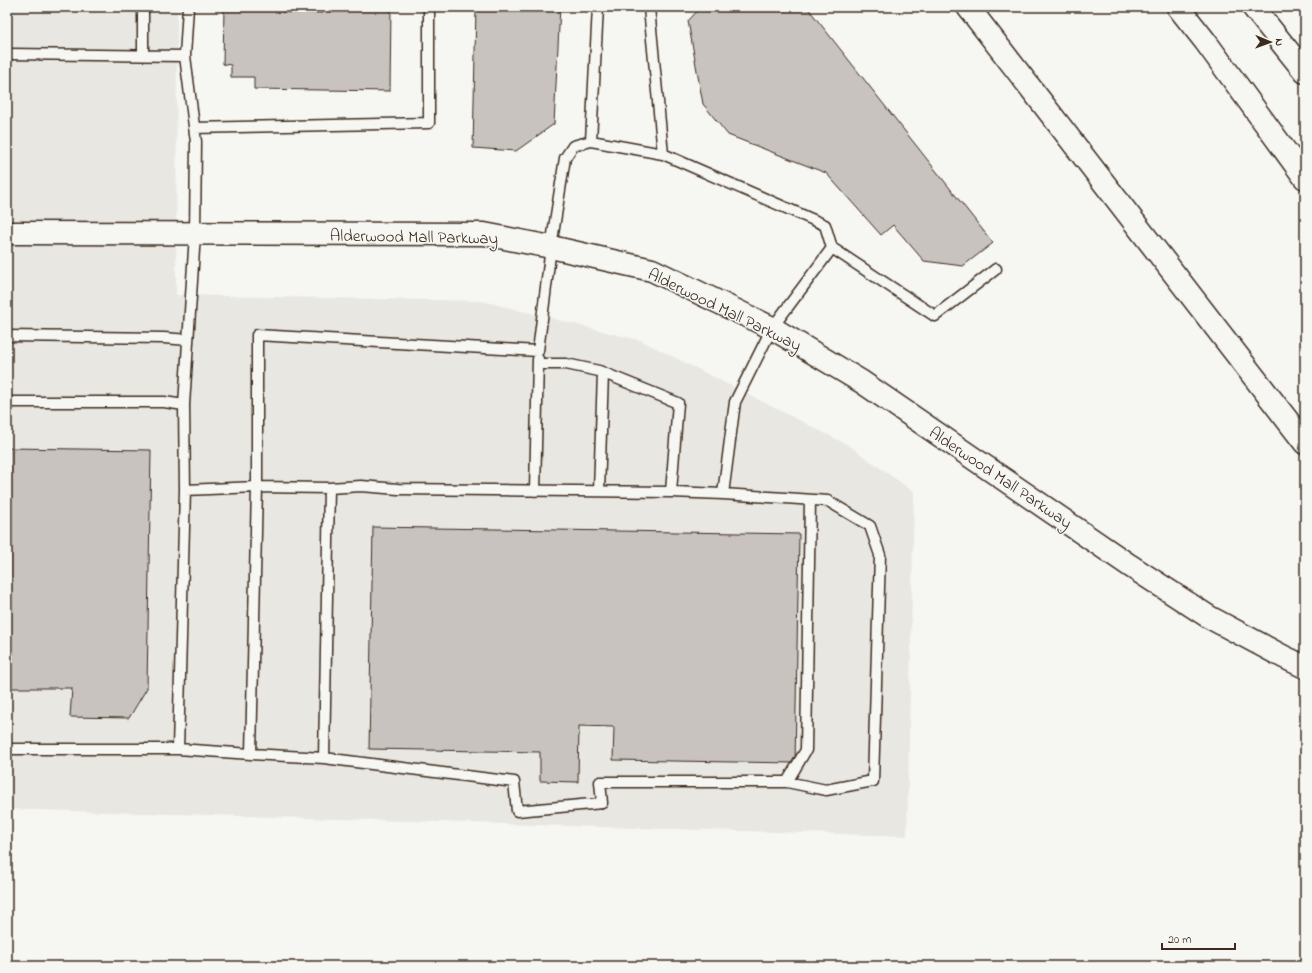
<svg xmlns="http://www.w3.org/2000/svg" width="1312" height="973" font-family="'Indie Flower',sans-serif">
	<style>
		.built { fill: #e8e7e2 }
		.building { fill: #c8c3be; stroke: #3b2a1e }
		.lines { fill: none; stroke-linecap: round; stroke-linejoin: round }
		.lane-casing { stroke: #3b2a1e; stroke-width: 13 }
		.primary-casing { stroke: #3b2a1e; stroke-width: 25 }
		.highway-casing { stroke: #3b2a1e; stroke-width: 25 }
		.lane { stroke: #f6f6f2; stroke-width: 10 }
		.primary { stroke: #f6f6f2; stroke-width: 22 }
		.highway { stroke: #f6f6f2; stroke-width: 22 }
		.labels { text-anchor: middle; stroke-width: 3; stroke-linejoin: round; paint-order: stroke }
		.street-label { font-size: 17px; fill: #3b2a1e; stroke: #f6f6f2 }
	</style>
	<rect width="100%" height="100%" fill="#f6f6f2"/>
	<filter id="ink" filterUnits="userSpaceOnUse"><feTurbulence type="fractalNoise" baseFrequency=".025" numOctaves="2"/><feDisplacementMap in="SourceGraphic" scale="8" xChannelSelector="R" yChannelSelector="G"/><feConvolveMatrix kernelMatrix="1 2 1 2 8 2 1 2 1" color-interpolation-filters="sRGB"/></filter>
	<g filter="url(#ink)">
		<path class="built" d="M7,7h170l-1,288 306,6 160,40 206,104 66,47 -7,344 -900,-27z"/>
		<path class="building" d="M224,7h58v5l40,1v-6h69l-1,84 -136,-2v-12h-23v-12l-8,-1z
			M285,7h26v3l-26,-1z
			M476,7h84l-6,117 -38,27 -43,-3z
			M701,7h106l186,236 -30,23 -39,-5 -31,-36 -12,10 -55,-62 -98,-38 -25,-31 -15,-83z
			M7,448l144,2 -4,238 -18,30 -59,-1 2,-29h-65z
			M373,527l426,7 -4,229 -182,-3 1,-33 -35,-1 -1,56 -38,-1v-29l-171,-3z"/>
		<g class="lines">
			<defs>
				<path id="lane" d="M650,7l-1,1 14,146 162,71 7,23 -60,80 -37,74 -12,92
					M7,54l178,2
					M143,55v-48
					M194,128l235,-5v-116
					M591,141l72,13
					M832,248l103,68 61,-47
					M7,336l157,2 24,2
					M538,364h28l33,7 79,32 -7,89
					M7,402h157l20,3
					M185,490l72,-3 72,1 32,-2 37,3 273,3 52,2 62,4 43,3 42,25 10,29 -7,226 -47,9 -39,-8h-187l2,21 -85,8 -3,-29 -190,-24 -73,-4
					M535,491l3,-132
					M599,491l4,-118
					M7,749h171l73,5 6,-267v-152l281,16 13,-104 14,-89 8,-12 18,-5 7,-134
					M178,749l7,-259 -1,-85 11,-171 1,-92 -11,-86 3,-49
					M324,758l5,-270
					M787,782l19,-32 4,-250"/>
				<path id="primary" d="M7,233l477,1 67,13 101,23 120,58 90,54 267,183 80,52 75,40 21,10"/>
				<path id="highway" d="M968,7l337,436
					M1178,7l27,34 100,137
					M1253,7l52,65"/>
			</defs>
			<use href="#lane" class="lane-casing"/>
			<use href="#primary" class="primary-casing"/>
			<use href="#highway" class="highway-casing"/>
			<use href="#lane" class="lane"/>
			<use href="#primary" class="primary"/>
			<use href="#highway" class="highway"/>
		</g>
	</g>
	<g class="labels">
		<g class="street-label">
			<text transform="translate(414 236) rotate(1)" y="6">Alderwood Mall Parkway</text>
			<text transform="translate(725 309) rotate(26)" y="6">Alderwood Mall Parkway</text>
			<text transform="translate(1001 477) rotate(34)" y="6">Alderwood Mall Parkway</text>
		</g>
	</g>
	<rect width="1312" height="973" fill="none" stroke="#f6f6f2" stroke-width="24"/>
	<rect x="12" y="12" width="1288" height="949" fill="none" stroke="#3b2a1e" stroke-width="1.5" filter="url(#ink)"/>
	<g transform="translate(1270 42) rotate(91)" stroke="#f6f6f2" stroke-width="3" paint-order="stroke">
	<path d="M0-3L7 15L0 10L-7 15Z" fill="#3b2a1e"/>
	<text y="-6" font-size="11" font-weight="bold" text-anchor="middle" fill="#3b2a1e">N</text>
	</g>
	<path d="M1162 943v6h73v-6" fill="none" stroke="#3b2a1e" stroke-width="2"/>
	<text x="1168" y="943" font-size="12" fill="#3b2a1e" stroke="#f6f6f2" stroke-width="3" paint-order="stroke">20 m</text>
</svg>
